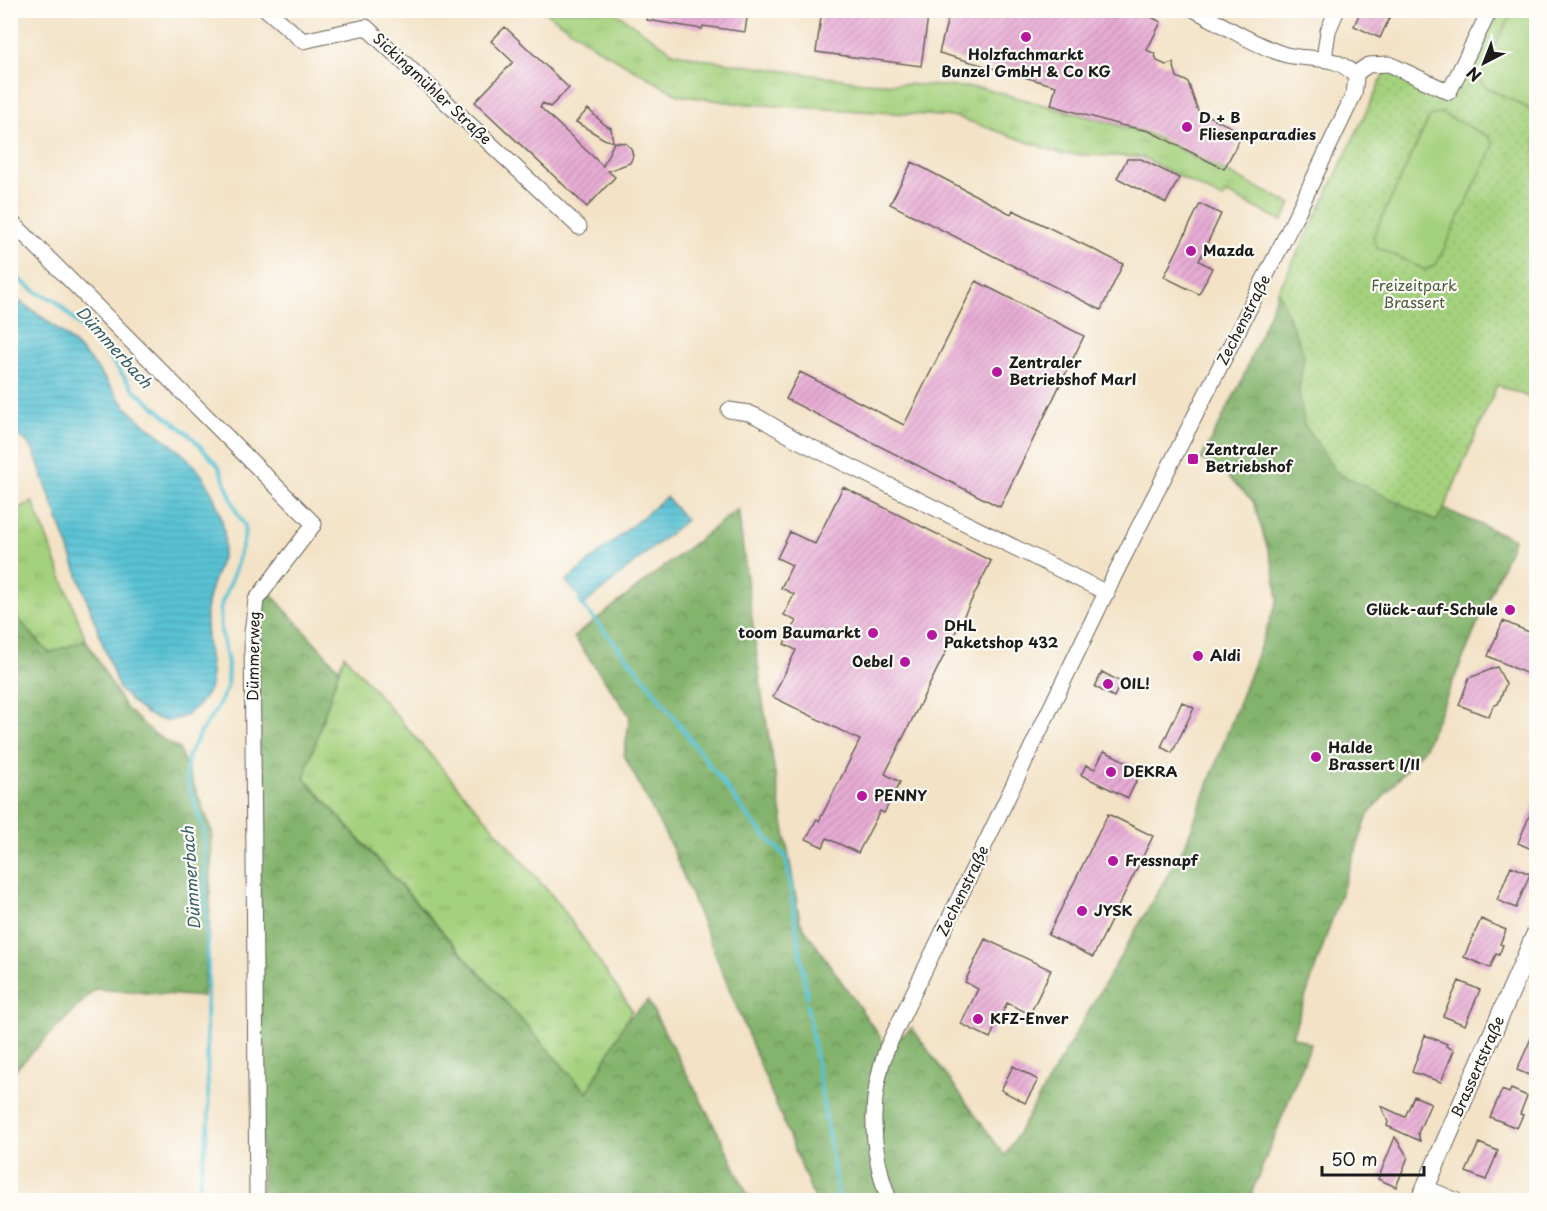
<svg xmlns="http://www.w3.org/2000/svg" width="1547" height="1211" font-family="'Playpen Sans',sans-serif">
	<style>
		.grass { fill: url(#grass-tufts); stroke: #60764c; stroke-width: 1.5 }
		.forest { fill: url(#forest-crowns); stroke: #506844; stroke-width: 1.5 }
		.park { fill: url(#park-dots); stroke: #60764c; stroke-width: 1.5 }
		.pitch { fill: #a4d17d; stroke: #60764c; stroke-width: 1.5 }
		.water { fill: url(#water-rules); stroke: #3a6f78; stroke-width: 1.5 }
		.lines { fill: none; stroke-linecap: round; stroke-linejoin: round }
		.stream { stroke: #58c2d4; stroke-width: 4 }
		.building { fill: url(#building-hatch) }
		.minor-casing { stroke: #676158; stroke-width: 17 }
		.major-casing { stroke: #676158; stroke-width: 20 }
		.minor { stroke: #fff; stroke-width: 15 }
		.major { stroke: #fff; stroke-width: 18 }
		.poi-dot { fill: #b5179e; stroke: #fdfcf7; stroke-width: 2 }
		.labels { text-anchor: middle; stroke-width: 4.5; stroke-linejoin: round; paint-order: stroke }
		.poi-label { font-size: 15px; font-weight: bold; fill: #1c1c1c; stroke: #fdfcf7; text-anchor: start }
		.street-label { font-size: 15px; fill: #1c1c1c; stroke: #fdfcf7 }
		.park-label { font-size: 15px; fill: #4c5b3e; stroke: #fdfcf7 }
		.water-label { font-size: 16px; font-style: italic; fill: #345e66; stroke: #fdfcf7 }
	</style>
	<defs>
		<pattern id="grass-tufts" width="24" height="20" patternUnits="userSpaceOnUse" patternTransform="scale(1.5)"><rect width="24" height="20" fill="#a4d17d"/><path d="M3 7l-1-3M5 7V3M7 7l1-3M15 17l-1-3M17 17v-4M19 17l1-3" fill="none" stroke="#8db36b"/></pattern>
		<pattern id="forest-crowns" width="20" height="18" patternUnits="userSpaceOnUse" patternTransform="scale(1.5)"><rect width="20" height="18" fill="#83b36c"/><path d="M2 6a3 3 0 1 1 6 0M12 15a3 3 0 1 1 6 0" fill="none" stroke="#6a9158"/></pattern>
		<pattern id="park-dots" width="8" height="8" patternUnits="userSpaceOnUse" patternTransform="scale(1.5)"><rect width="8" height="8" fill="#a4d17d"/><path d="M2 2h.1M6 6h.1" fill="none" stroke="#8db36b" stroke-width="1.8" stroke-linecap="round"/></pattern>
		<pattern id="water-rules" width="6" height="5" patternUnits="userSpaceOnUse" patternTransform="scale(1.5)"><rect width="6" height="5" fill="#58c2d4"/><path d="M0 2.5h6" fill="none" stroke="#4ca6b5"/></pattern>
		<pattern id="building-hatch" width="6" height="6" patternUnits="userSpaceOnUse" patternTransform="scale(1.5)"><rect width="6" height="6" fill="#e7acd4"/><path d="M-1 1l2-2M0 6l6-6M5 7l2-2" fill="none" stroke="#c693b5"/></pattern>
	</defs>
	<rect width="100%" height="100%" fill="#fdfcf7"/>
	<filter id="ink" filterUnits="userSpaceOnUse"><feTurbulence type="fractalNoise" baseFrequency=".0167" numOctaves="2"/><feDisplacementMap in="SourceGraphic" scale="12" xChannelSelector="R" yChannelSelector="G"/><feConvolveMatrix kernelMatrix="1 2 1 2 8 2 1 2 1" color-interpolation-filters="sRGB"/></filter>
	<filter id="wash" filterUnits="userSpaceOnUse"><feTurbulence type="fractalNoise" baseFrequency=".008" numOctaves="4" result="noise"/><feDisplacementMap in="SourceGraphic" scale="24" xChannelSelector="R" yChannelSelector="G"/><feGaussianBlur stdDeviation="1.35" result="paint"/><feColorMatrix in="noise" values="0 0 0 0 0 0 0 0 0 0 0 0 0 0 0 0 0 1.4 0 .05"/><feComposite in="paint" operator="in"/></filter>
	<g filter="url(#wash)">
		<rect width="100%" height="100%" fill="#f3e2c6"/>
		<path class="grass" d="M544,11h69l60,41 29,7 160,23 120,6 165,45 144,71 -9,17 -56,-28 -3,6 -81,-42 -80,-3 -105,-37 -223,-14 -56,-8 -81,-47z
			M33,502l53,138 -37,13 -38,-42v-100z
			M344,655l217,251 71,104 -45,83 -283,-316z"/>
		<path class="forest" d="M1278,291l26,64 -5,36 137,130 8,-12 70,30 -89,208 -57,68 -76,221 19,8 -62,156h-434l-143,-352 -48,-93 6,-39 -56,-79 164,-128 24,187 38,226 87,125 25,-19 93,128 181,-313 92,-244 -5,-33 -20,-65 -26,-25 -26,-17 41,-79z
			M269,592l70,77 -35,109 283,315 39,-72 22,-20 74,139 28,60h-488l-4,-573 2,-19z
			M11,611l38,42 37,-13 39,67 28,26 26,16 33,82 -3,102 -6,64 -108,-8 -84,85z"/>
		<path class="park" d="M1490,11h46v389l-39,-15 -53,124 -8,12 -100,-49 -32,-48 -5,-33 5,-36 -26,-64 34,-66 77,-161 60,28z"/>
		<path class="pitch" d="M1509,11h27v101l-51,-25 -7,-10 33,-62z
			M1441,113l48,24 5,8 -58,120 -11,5 -48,-23 -4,-10 57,-121z"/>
		<path class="water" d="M10,296c32,19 60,41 84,69 13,15 23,33 37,47 28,26 64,43 80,79 9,19 18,45 11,66 -6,20 -15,35 -16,56 -1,17 2,34 4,50 0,6 2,13 1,18 -1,10 -9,21 -16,27 -30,28 -54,4 -76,-19l-85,-237 -6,-9 -7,-6 -10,2z
			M666,497l20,23 -101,84 -19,-23z"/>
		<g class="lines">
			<path class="stream" d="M10,273l28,20 17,7 50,52 30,39 57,46 27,30 18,46 8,13 -1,13 -10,34 -14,35 1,23 7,32 -1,25 -10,20 -15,22 -14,26 -2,21 18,54 4,137 -2,52 3,101 -12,79
				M581,600l-2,1 66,78 108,144 33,34 21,140
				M807,1004l32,196"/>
		</g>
		<g id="blocks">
			<path class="building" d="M648,10h100l-3,22 -42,-6 -1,3 -55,-9z
				M822,10h107l-8,56 -105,-14z
				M950,10h188l23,12 -14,28 8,4 2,7 9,4 7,-2 4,14 11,5 10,29 45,22 -19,36 -75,-38 -29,-6 -69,-20 5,-19 -117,-33z
				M1361,10h32l-13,28 -26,-12z
				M505,27l64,61 -19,19 -7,-4 -3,4 63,59 11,-24 11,1 6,5 2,8 -3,7 -22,8 7,6 -28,30 -112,-105 38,-40 -22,-21z
				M588,109l17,16 6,3 2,14 -9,-3 -28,-17z
				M1127,159h14l38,19 -13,25 -49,-25z
				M912,162l99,52 2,-4 110,54 -22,46 -211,-106z
				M1200,204l21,10 -22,47 13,7 -13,26 -35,-17z
				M976,281l108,55 -84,171 -214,-108 14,-27 104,53z
				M843,487l148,74 -106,213 15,8 -16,31 -4,-2 -22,42 -31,-15 -4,9 -17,-8 11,-20 2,2 41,-81 -87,-43 23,-47 -12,-6 12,-23 -12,-6 10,-21 -13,-6 11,-23 -15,-7 13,-26 25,12z
				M1503,621l33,14v7l-5,13 5,3v20l-48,-22z
				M1497,667l9,17 -8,20 -5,2 -4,11 -30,-12 10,-27z
				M1102,672l19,10 -7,15 -19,-10z
				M1182,702l12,6 -22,45 -11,-6z
				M1104,751l38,18 -14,29 -47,-23 5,-10 9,4z
				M1536,800v51l-18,-8z
				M1108,814l45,22 -60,121 -45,-22z
				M1511,866l19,8 -14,34 -19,-8z
				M1481,919l25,11 -6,14 3,1 -4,10 -3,-1 -6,14 -26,-11z
				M985,939l66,31 -21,44 -23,-11 -17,35 -29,-14 17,-35 -13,-7z
				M1459,981l21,9 -15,35 -22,-9z
				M1536,1027v51l-19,-8z
				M1425,1035l22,9 -1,2 8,4 -13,32 -29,-10z
				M1013,1066l25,14 -13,23 -24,-13z
				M1511,1089l16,7 -7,18 3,1 -6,13 -27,-11 12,-27 7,3z
				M1414,1096l17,7 -13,30 2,8 -33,-15 1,-4 -7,-16 24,11z
				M1395,1137l13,20 -12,30 -18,-8z
				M1479,1143l19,8 -12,29 -20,-8z"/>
		</g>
	</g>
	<g filter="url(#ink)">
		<use href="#blocks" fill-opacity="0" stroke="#676158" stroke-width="1.5"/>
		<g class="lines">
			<defs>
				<path id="minor" d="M267,10l36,31 63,-14 213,200
					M1324,59l4,-28 9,-21
					M1354,75l14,-10 21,-1 60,28 41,-82
					M10,220l304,304 -58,76 -4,33 5,567
					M729,410l20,3 9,4 39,23 310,153
					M1426,1188l29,12
					M889,1200c-19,-51 -21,-101 -2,-152l228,-474 178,-352 61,-128 2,-16c-16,-26 -49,-16 -73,-24 -30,-10 -60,-29 -88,-44"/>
				<path id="major" d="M1420,1200l116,-267"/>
			</defs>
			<use href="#minor" class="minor-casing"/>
			<use href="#major" class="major-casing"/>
			<use href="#minor" class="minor"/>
			<use href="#major" class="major"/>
		</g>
	</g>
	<g class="poi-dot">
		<circle cx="1026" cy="37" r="6"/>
		<circle cx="1187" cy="127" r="6"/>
		<circle cx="1191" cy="251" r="6"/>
		<circle cx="997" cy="372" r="6"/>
		<rect x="1187" y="453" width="12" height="12" rx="3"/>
		<circle cx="1510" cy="610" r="6"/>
		<circle cx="873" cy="633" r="6"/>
		<circle cx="932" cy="635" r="6"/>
		<circle cx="1198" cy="656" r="6"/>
		<circle cx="905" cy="662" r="6"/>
		<circle cx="1108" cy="684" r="6"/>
		<circle cx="1316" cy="757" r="6"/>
		<circle cx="1111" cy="772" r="6"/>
		<circle cx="862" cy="796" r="6"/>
		<circle cx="1113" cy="861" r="6"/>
		<circle cx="1082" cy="911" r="6"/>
		<circle cx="978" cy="1019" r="6"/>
	</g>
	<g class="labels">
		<g class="poi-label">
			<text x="1026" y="60" text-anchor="middle">Holzfachmarkt<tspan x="1026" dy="17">Bunzel GmbH &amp; Co KG</tspan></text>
			<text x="1199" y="123">D + B<tspan x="1199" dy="17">Fliesenparadies</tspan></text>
			<text x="1203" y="256">Mazda</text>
			<text x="1009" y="368">Zentraler<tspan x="1009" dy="17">Betriebshof Marl</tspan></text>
			<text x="1205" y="455">Zentraler<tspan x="1205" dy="17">Betriebshof</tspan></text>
			<text x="1498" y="615" text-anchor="end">Glück-auf-Schule</text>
			<text x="944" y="631">DHL<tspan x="944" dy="17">Paketshop 432</tspan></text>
			<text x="861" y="638" text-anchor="end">toom Baumarkt</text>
			<text x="1210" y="661">Aldi</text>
			<text x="893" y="667" text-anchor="end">Oebel</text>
			<text x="1120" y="689">OIL!</text>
			<text x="1328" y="753">Halde<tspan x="1328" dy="17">Brassert I/II</tspan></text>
			<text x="1123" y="777">DEKRA</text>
			<text x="874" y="801">PENNY</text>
			<text x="1125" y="866">Fressnapf</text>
			<text x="1094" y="916">JYSK</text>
			<text x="990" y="1024">KFZ-Enver</text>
		</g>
		<g class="street-label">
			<text transform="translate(432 89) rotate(43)" y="5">Sickingmühler Straße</text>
			<text transform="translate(1244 320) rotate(-63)" y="5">Zechenstraße</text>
			<text transform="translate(254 656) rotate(-89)" y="5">Dümmerweg</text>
			<text transform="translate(963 891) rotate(-64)" y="5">Zechenstraße</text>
			<text transform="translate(1478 1067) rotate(-66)" y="5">Brassertstraße</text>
		</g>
		<g class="park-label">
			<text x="1414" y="291">Freizeitpark<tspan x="1414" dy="17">Brassert</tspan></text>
		</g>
		<g class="water-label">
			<text transform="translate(114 347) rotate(48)" y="6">Dümmerbach</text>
			<text transform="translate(191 878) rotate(-94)" y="6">Dümmerbach</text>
		</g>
	</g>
	<rect width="1547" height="1211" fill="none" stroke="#fdfcf7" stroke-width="36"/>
	<g transform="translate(1484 63) rotate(222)" stroke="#fdfcf7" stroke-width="4.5" paint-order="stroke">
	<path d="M0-4.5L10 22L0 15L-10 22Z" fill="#1c1c1c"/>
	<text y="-9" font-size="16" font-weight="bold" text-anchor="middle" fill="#1c1c1c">N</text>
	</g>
	<path d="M1322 1166v9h102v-9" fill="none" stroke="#1c1c1c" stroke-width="3"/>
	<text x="1331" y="1166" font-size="18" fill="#1c1c1c" stroke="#fdfcf7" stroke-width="4.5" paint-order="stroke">50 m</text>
</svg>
